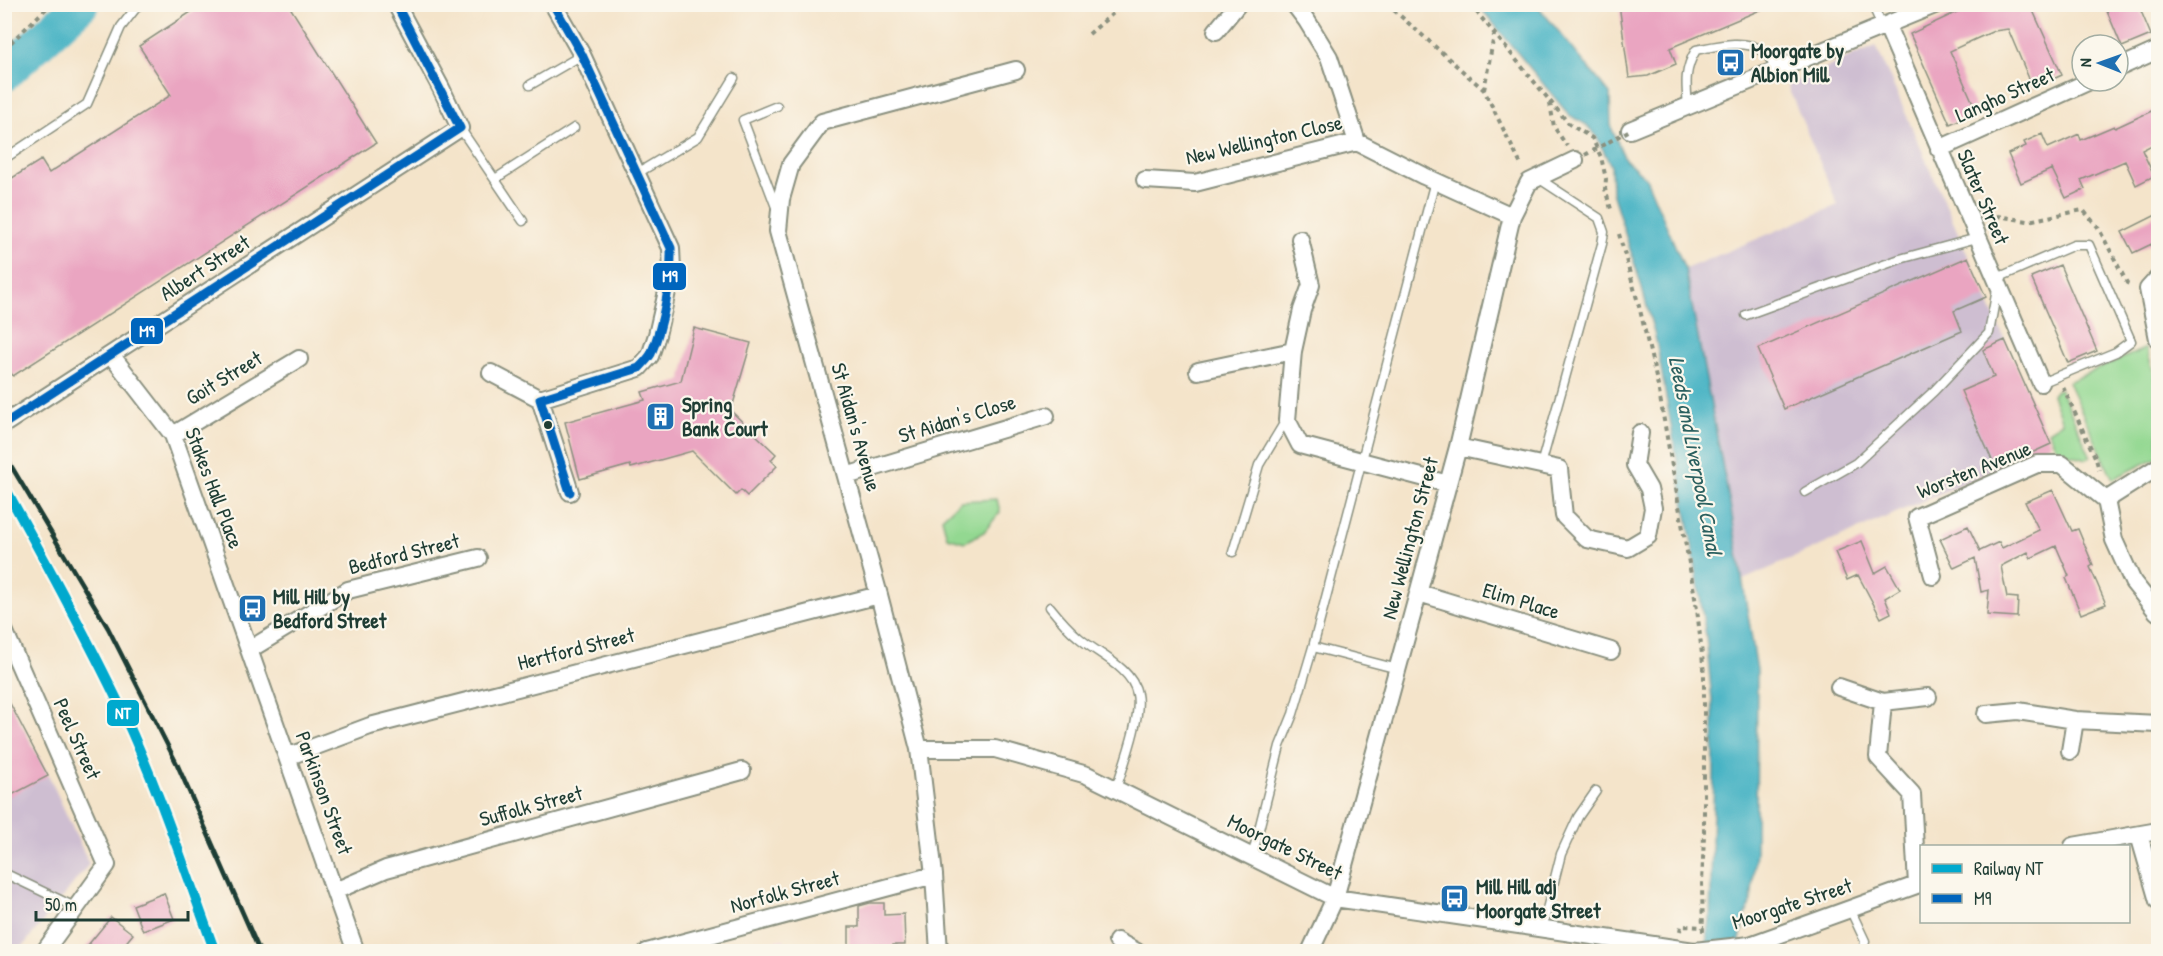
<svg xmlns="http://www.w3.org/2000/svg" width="2163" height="956" font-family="'Patrick Hand',sans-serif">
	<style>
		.built { fill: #f1d0e3 }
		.industrial { fill: #cebed1 }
		.green { fill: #93d891; stroke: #598a62; stroke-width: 1.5 }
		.water { fill: #47b3c4; stroke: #33787c; stroke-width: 1.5 }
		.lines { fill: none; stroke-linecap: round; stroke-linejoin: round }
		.river { stroke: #47b3c4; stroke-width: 36 }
		.building { fill: #eaa5c1 }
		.lane-casing { stroke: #8a907f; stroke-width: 11 }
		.street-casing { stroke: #8a907f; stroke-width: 20 }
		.path { stroke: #8a907f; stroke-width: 4; stroke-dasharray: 4.5 4.5; stroke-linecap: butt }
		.lane { stroke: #fff; stroke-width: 8 }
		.street { stroke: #fff; stroke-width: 16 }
		.rail { stroke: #1f3d34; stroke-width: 4.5 }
		.street-bridge-casing { stroke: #8a907f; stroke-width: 20; stroke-linecap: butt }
		.path-bridge { stroke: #8a907f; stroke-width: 4; stroke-dasharray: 4.5 4.5; stroke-linecap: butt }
		.street-bridge { stroke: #fff; stroke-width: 16 }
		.bus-1-casing { stroke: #fbf7ec; stroke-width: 14 }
		.bus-1 { stroke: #0065bd; stroke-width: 9 }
		.rail-1-casing { stroke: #fbf7ec; stroke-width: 15 }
		.rail-1 { stroke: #00a9ce; stroke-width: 10 }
		.bus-dot { fill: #1f3d34; stroke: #fbf7ec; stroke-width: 2 }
		.labels { text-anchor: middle; stroke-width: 4.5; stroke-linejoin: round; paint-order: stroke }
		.poi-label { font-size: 21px; font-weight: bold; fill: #1f3d34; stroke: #fbf7ec; text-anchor: start }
		.street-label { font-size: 21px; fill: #1f3d34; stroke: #fbf7ec }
		.water-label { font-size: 22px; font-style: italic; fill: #2b605f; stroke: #fbf7ec }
		.line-badge { stroke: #fbf7ec; stroke-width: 2 }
		.badge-label { font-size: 16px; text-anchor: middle; font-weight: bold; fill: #fff }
	</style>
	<rect width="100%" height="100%" fill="#fbf7ec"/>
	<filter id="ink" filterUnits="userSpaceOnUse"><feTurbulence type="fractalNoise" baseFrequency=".0167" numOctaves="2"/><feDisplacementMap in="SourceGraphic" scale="12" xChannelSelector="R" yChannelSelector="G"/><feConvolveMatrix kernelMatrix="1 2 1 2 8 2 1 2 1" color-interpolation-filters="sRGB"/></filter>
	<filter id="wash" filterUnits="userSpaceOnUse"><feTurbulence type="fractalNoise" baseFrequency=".008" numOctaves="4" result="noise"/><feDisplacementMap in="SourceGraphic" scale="24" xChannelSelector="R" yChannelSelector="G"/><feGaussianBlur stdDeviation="1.35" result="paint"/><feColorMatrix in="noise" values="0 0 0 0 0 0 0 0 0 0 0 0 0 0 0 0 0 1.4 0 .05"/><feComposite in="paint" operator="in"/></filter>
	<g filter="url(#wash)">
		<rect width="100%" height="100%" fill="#f4e4ca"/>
		<path class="built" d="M784,939l1,12h-58z"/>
		<path class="industrial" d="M1876,46l129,294 -9,129 -253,111 -58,-311 153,-64 -51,-120z
			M4,692l45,84 40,88 -70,87h-14z"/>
		<path class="green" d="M2146,348l12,39v70l-45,22 -45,-97z
			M2060,389l31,68 -4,2 -29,-8 -10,-20 14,-9 -10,-27 4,-5z
			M997,499l3,13 -16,20 -19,10 -18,-5 -5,-19 18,-17z"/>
		<path class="water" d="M1478,5h59l73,89 1,33 14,32 21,19 39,91 46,241 26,160 -1,181 -5,51 -7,17 -6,32h-33l5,-32 4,-146 -1,-61 -7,-76 -14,-91 -36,-205 -16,-59 -28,-89 -1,-26 -16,-32 -10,-10 -16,-9z"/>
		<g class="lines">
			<path class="river" d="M4,74l77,-70"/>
		</g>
		<g id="blocks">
			<path class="building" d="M203,4h85l88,139 -363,233 -9,-13v-180l37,-23 8,13 122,-78 -32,-49z
				M1619,4h82l71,1 -102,43 6,16 -28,12 -19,2z
				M1974,4h56l32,71 -29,13 -25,-59 -14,2 -16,7 -28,13 27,61 -27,12 -40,-90z
				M2104,4h34l13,31 -29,12z
				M2158,108v34l-16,8 12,26 -18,9 -11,-24 -44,19 4,9 -19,9 -14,-29 -31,14 -13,-29 18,-8 -2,-4 18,-8 6,14 31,-14 2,6 33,-14 1,2z
				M2158,214v27l-25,12 -11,-21z
				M1968,257l18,40 -32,14 8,20 -178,78 -26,-60z
				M2060,265l37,86 -29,12 -37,-86z
				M694,328l57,15 -20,68 45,43 -5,6 6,6 -30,30 -6,-6 -5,5 -44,-44 -61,17 -1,-3 -50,14 -15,-57 80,-22 -3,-8 39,-11z
				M2005,340l46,104 -55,25 -35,-78 33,-14 -11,-27z
				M2053,490l19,41 6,-2 15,36 -3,2 16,37 -25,10 -15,-36 3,-2 -13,-30 -25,12 -3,-6 -27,14 6,31 11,1 -1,19 -30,-2 2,-25 -8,2 -6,-34 -21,10 -14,-29 28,-13 12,25 19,-9 3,6 37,-18 -14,-28z
				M1862,541l13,32 12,-7 13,23 -15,9 6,15 -10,5 -23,-43 -11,5 -12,-28z
				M4,692l44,84 -44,23z
				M164,893l10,26 -31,12 -10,-26z
				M870,903h14v12l20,-1 1,31h-12v6h-44v-24h10v-21z
				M111,917l22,17 -14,17h-36z"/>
		</g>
	</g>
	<g filter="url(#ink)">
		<use href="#blocks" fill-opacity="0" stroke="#8a907f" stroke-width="1.5"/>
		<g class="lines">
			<defs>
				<path id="lane" d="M1872,4l11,24
					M530,85l52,-30
					M1688,106c-2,-22 -4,-36 8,-56 20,-4 49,-12 67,1 6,4 10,14 14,20
					M460,128l63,93
					M4,159l83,-55 34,-77 18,-23
					M636,174l62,-37 36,-59
					M1538,178l61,40 5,14 -2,12 -61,221
					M495,179l79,-51
					M776,207l-33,-87 34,-14
					M1995,279l79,-34h15l42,96 -15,11 -75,31
					M1746,315l154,-56 77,-21
					M1805,492l51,-29 78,-72 55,-58 8,-44
					M1233,552l26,-87 27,-45
					M1050,607c8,10 17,21 28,30 19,17 54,30 59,57 5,23 -14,72 -21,95
					M1313,647l85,22
					M1252,857l28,-111 13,-32 20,-67 122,-466
					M4,873l73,35
					M1850,909l15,32 -2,11
					M1542,929l19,-75 17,-37 18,-26"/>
				<path id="street" d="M1294,4l13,17 22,36 28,85
					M1887,26l154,357
					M1216,31l22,-27
					M2118,68l40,-18
					M1630,130l307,-126
					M1939,149l151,-68
					M1145,180l50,3 162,-41 67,34 88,40
					M1300,239l11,46 -9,25 -9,41 -6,69 13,25 148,39
					M2158,278l-10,11 10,50
					M112,356l61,79 183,517
					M1198,371l95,-20
					M491,373l49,26 99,-31 11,-12 7,-21 15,-65 -1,-22 -89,-193 -29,-51
					M540,399l30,93
					M4,424l456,-296 -19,-40 -45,-84
					M173,435l126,-76
					M1458,447l101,22 5,47 23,23 41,9 20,-12 5,-28 -4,-19 -14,-24 5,-32
					M846,476l200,-60
					M2106,500l8,40 19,42 24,30
					M2106,500l52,-33
					M1933,576l-16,-59 120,-53h25l44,36
					M1419,593l192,58
					M4,630l103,235 -63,87
					M249,650l99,-60 130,-32
					M1839,687l44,15 45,-5
					M1883,702l-5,55 34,37 5,91
					M1986,714l32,-3 57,9 83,4
					M919,749h76l92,26 248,123 359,53
					M2070,751l5,-31
					M287,757l83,-31 509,-131
					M2139,835l19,66
					M2073,846l85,-15
					M335,891l51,-22 356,-98
					M1117,941l20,11
					M1750,945l172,-62
					M647,952l287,-77
					M939,952l-5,-77 -15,-126 -40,-154 -101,-364 3,-32 10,-35 31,-42 194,-52
					M1310,952l25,-54 123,-451 54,-231 17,-34 46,-22"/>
			</defs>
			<use href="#lane" class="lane-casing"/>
			<use href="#street" class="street-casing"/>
			<path class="path" d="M1387,4l97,86 38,77
				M1470,4l99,120 23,14 9,19 5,22 -1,10 6,20
				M1089,34l35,-30
				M4,49l47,-45
				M1484,90l10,-55
				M1550,103l4,24 13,19
				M1988,217l3,-2 37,6 55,-11 15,17 29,56 5,2
				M1619,234l21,76 18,76 39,223 7,64v162l-2,48 1,51
				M2063,387l33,72 3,11
				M1680,931l1,-5 23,1"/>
			<use href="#lane" class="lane"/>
			<use href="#street" class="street"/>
			<path class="rail" d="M4,454l104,174 69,136 83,188"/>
			<defs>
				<path id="street-bridge" d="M1694,951l56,-6"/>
			</defs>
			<use href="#street-bridge" class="street-bridge-casing"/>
			<path class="path-bridge" d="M1585,155l45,-25"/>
			<use href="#street-bridge" class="street-bridge"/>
			<defs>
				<path id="bus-1" d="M553,4l29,51 89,193c1,30 -8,78 -20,106 -3,5 -8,10 -12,14l-99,31 30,93
					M4,424l456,-296 -64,-124"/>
			</defs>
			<use href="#bus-1" class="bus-1-casing"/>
			<use href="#bus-1" class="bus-1"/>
			<defs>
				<path id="rail-1" d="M4,486c39,71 78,141 113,214 39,81 67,167 98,252"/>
			</defs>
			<use href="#rail-1" class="rail-1-casing"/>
			<use href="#rail-1" class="rail-1"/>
		</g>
	</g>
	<defs>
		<symbol id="bus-square" viewBox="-11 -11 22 22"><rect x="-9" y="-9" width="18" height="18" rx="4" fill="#1f6fb2" stroke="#fbf7ec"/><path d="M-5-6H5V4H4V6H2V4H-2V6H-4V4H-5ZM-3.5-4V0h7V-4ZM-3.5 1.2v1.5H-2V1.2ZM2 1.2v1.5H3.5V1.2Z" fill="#fff"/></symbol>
		<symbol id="building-square" viewBox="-11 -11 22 22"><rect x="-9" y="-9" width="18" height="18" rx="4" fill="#1f6fb2" stroke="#fbf7ec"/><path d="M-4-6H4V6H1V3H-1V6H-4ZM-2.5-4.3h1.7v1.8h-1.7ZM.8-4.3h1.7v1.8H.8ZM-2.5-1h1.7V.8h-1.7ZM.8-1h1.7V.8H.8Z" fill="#fff"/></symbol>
	</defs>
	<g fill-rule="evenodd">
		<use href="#bus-square" x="1714" y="46" width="33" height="33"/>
		<use href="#building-square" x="644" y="400" width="33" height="33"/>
		<use href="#bus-square" x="236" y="592" width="33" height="33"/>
		<use href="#bus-square" x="1438" y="882" width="33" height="33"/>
	</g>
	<circle class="bus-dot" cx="548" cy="425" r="5"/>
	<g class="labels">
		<g class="poi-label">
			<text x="1751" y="58">Moorgate by<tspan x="1751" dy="24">Albion Mill</tspan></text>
			<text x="682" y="412">Spring<tspan x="682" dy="24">Bank Court</tspan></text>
			<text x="273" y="604">Mill Hill by<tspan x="273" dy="24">Bedford Street</tspan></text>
			<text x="1476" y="894">Mill Hill adj<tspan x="1476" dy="24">Moorgate Street</tspan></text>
		</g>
		<g class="street-label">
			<text transform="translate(2005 95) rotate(-24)" y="7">Langho Street</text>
			<text transform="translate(1264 140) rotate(-13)" y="7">New Wellington Close</text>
			<text transform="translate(1983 197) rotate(67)" y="7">Slater Street</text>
			<text transform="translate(205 268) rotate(-33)" y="7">Albert Street</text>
			<text transform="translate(224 378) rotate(-31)" y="7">Goit Street</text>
			<text transform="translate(957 419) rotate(-17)" y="7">St Aidan's Close</text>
			<text transform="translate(856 427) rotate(74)" y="7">St Aidan's Avenue</text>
			<text transform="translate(1974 470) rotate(-22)" y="7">Worsten Avenue</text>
			<text transform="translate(214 488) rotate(69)" y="7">Stakes Hall Place</text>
			<text transform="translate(1410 538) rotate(-75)" y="7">New Wellington Street</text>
			<text transform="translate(404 554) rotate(-14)" y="7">Bedford Street</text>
			<text transform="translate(1521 601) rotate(17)" y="7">Elim Place</text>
			<text transform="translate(576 649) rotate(-14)" y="7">Hertford Street</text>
			<text transform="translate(77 739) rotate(66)" y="7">Peel Street</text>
			<text transform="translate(324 793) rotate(70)" y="7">Parkinson Street</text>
			<text transform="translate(531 806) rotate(-15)" y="7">Suffolk Street</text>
			<text transform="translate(1285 847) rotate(26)" y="7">Moorgate Street</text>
			<text transform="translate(785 892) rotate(-15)" y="7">Norfolk Street</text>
			<text transform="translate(1792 904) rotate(-18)" y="7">Moorgate Street</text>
		</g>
		<g class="water-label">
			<text transform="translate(1696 456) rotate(79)" y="8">Leeds and Liverpool Canal</text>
		</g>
	</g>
	<g class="line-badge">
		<rect x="652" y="262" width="35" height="29" rx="6" fill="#0065bd"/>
		<rect x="130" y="317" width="34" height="28" rx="6" fill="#0065bd"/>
		<rect x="106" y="699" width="34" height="28" rx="6" fill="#00a9ce"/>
	</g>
	<g class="badge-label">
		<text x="670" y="282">M9</text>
		<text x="147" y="337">M9</text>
		<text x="123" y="719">NT</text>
	</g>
	<rect width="2163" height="956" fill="none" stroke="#fbf7ec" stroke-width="24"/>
	<rect x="1920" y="845" width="210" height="78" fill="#fbf7ec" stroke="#a3ada2" stroke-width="1.5"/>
	<rect x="1932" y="864" width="30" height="9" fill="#00a9ce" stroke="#a3ada2" stroke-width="1.5"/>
	<text x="1974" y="875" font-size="18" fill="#1f3d34">Railway NT</text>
	<rect x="1932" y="894" width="30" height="9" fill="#0065bd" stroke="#a3ada2" stroke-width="1.5"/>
	<text x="1974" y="905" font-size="18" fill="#1f3d34">M9</text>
	<g transform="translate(2100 63) rotate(271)"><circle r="28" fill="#fbf7ec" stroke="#a3ada2" stroke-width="1.5"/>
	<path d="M0-4.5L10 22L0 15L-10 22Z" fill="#1f6fb2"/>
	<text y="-9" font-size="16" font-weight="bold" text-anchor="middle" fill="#1f3d34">N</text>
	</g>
	<path d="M36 911v9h152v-9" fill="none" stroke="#1f3d34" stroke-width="3"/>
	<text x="45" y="911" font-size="18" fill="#1f3d34" stroke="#fbf7ec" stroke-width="4.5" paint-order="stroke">50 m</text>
</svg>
